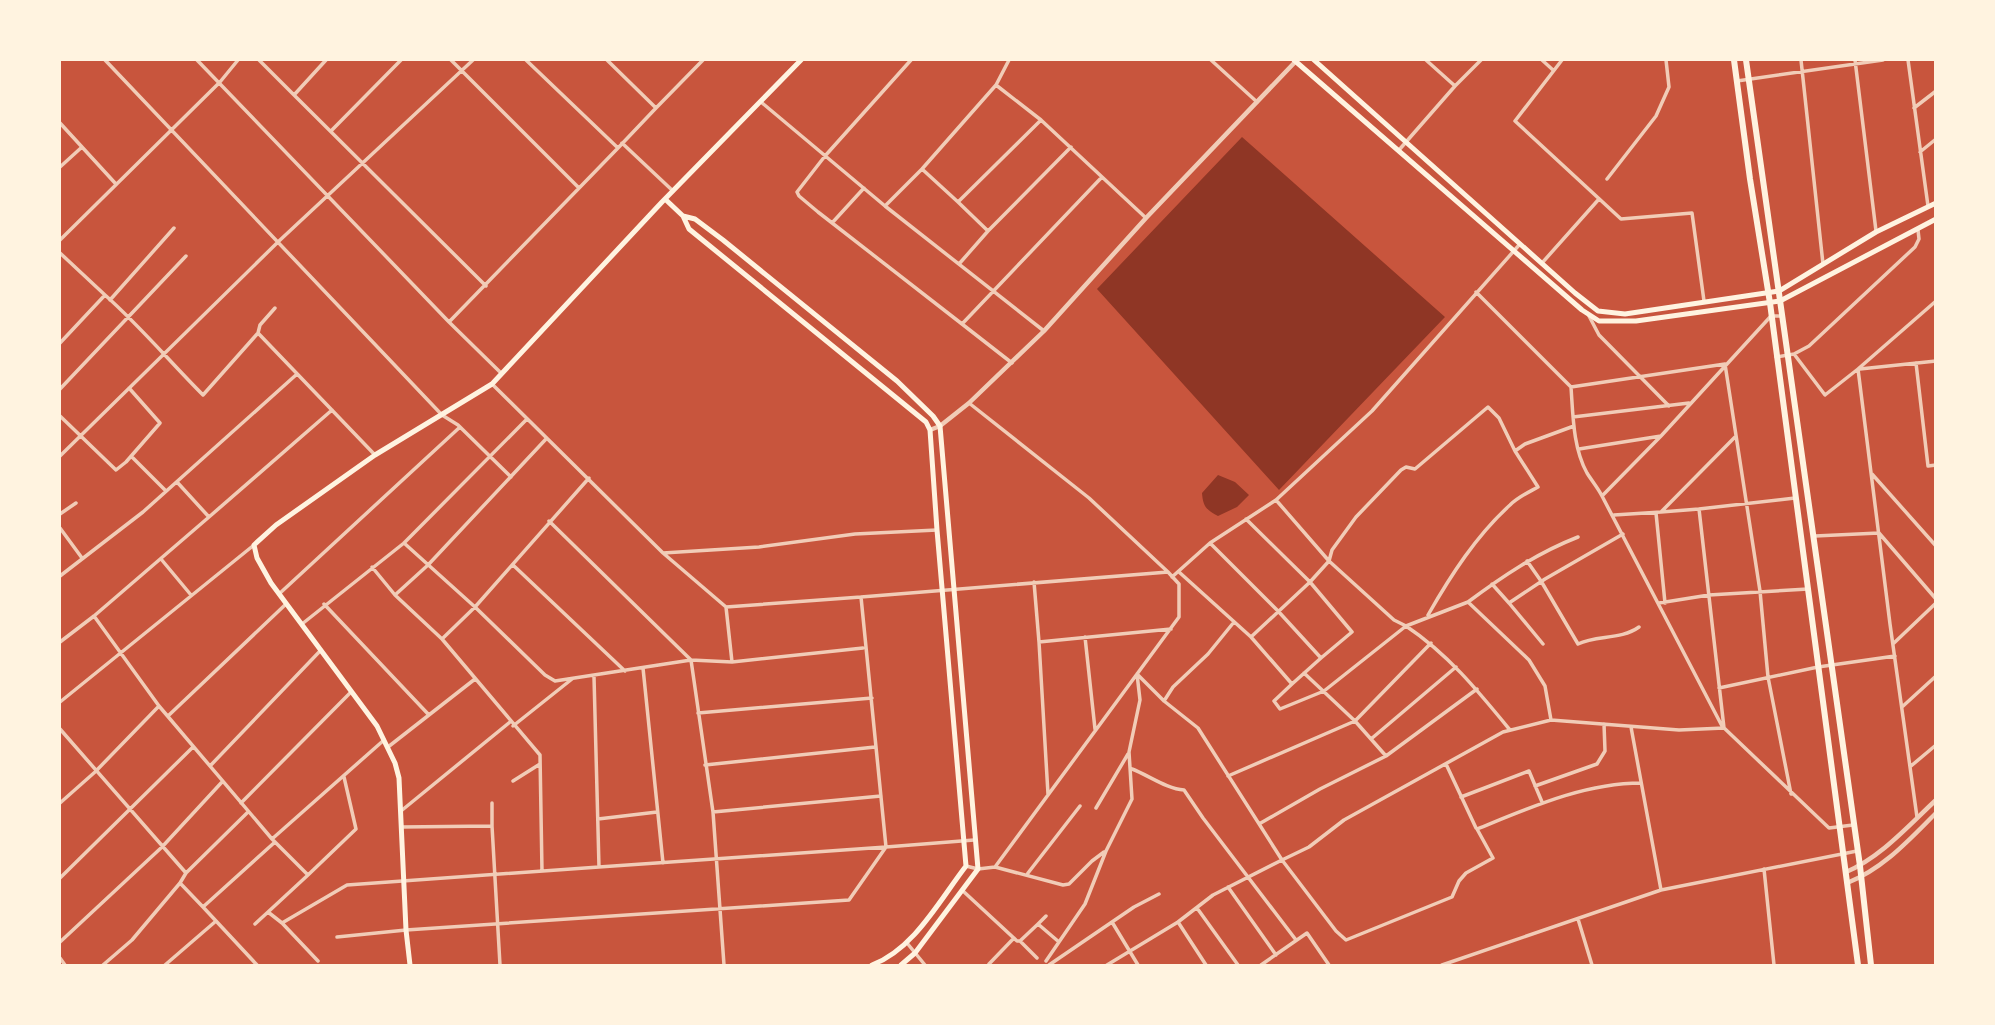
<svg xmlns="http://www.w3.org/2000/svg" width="1995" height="1025" font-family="Quicksand,sans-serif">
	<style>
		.water { fill: #8f3625 }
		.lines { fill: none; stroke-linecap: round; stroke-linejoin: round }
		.minor { stroke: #f1ccb7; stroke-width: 3.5 }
		.tertiary { stroke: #f1ccb7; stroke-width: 4.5 }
		.secondary { stroke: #fff3e0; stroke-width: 5 }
		.primary { stroke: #fff3e0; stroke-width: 6 }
	</style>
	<rect width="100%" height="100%" fill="#c8553d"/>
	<path class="water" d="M1242,137l203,180 -166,173 -182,-201z
		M1218,475l17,7 14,13 -12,12 -19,9c-12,-6 -15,-10 -16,-23z"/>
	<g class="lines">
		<path class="minor" d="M105,60l337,355 16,10 53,52
			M197,60l252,262
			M259,60l35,35
			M326,60l-32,35 192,191
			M451,60l128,128
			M607,60l49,48 -38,40
			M911,60l-86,96 -28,36 2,4 19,16 144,112
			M1211,60l46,42
			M1426,60l29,26 26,-26
			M1542,60l11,10
			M1562,60l-47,61 106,98 71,-6 12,88
			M1801,60l22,204
			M1855,60l21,171
			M1908,60l20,146
			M1737,81l146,-21
			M996,85l13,-25
			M761,102l124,104 159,125
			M656,108l47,-48
			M1914,108l22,-17
			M60,123l55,60
			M331,131l70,-71
			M622,143l51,48
			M1399,150l56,-64
			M1920,152l16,-13
			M60,167l22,-20
			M922,169l36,33 83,-82
			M1607,179l49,-63 13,-29 -3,-27
			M958,202l30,29 -29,33
			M885,206l37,-37 74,-84 45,35 105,98
			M832,223l32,-35
			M988,231l83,-84
			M60,240l160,-158 18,-22
			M60,253l45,42
			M1542,263l57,-64
			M1476,292l95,95 154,-23 35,227 8,86 23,117
			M110,300l64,-72
			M1589,316l10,19 70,71
			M258,333l2,-8 15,-17
			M60,343l45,-48c35,31 65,67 98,100l55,-62 117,122
			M1794,354l31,41 33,-26 32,255 27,193
			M1776,357l18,-3 15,-8 106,-99 4,-8 -1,-9
			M1012,363l-50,-39 140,-147
			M1916,363l12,103 8,-1
			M1858,369l78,-68
			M1860,369l76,-8
			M501,373l-52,-51 169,-174 -92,-88
			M492,384l171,169 63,54 135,-10
			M1571,387c2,28 2,61 16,86 5,8 11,15 15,23
			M60,389l126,-133
			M60,416l56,54 10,-8 34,-39 -31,-35
			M1573,417l116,-14
			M1661,436l110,-120h11
			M1579,449l82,-13 -59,60 120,230 107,102 24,-3
			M60,456l219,-215 194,-181
			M131,456l35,35
			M1872,474l64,72
			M177,482l32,35 123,-107
			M1276,500l53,61 65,59 12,6 62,-24 61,58 16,26 6,34 128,10 45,-2 -25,-219 -38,3
			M1699,509l96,-11
			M1656,513l9,90
			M60,514l16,-11
			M1614,515l47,-3 75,-76
			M1246,519l64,63 42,50 -31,26
			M549,521l142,139 22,152 11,153
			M60,528l22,30
			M1815,536l64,-3 57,66
			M404,543l71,64 70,68 10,6 136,-21 41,2
			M1210,543l68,68 43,47 -29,26 -41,-47
			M663,553l96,-6 96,-13 82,-4
			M161,559l30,36
			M1527,561l14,20 37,63c19,-9 43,-4 61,-17
			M513,565l112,106
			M372,567l23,28
			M1179,572l72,65 59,-55 19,-21 3,-11 24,-33 45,-47 5,-3 9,2 73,-62 11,11 16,33 10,-7 49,-18
			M60,576l83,-64 154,-138
			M1172,577l38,-34 66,-43 96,-89 148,-167
			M1034,582l5,60
			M1492,584l17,19 36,-24 78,-45
			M279,594l181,-167
			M1468,602c35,-26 69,-49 110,-65
			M1509,603l34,41
			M1659,603l50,-8 99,-6
			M324,604l105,111
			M726,607l6,55 131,-14
			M1428,615c23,-40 48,-79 82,-110 8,-8 19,-13 28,-18l-23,-36
			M94,616l65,90 113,133
			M302,624l102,-81 123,-124
			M1085,637l10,92
			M442,639l33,-32 114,-129
			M60,642l34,-26 115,-99
			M1894,643l42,-40
			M643,668l20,195
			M1304,673l51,48 31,35
			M594,677l5,190 287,-20 -25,-250 307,-25 -79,-74 -120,-95
			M1292,684l-18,17 6,8 44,-18 82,-65c42,28 72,65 104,104
			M1719,688l99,-21 77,-11
			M1164,701l9,-14 35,-33 26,-32
			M60,702l194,-157
			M1902,707l34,-31
			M698,713l174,-15
			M168,716l118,-112
			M1551,720l-48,12 -159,88 -35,27 -27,13 54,71 10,9 106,-43 7,-16 7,-8 27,-15 -16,-29c52,-21 107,-46 164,-46
			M513,726l59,-47
			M1631,727l30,163
			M60,729l126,144 -6,10 23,24
			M1371,739l85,-72
			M388,747l87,-68
			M1446,764l30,64
			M705,765l170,-18
			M210,766l111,-116
			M1911,766l25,-21
			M1132,769c16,6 35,20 52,21l19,28 93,122
			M1228,776l127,-55 76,-78
			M513,781l27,-17
			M1535,786l62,-22 8,-13 -1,-27
			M1048,794l-9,-152 132,-13
			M1461,797l68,-26 13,31
			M60,803l35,-31 64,-66
			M241,803l110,-111
			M492,803v23
			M1096,808l32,-54
			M401,811l109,-89
			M713,812l168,-16
			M598,819l59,-7
			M1259,824l61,-35 66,-33 91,-67
			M401,827l91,-1 8,139
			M966,866l12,3 17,-2 184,-250v-33l-11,-12
			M995,867l68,18 6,-1 23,-23 12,-9
			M1764,869l10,96
			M542,871l-2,-116 -98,-116 -47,-44 33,-30 118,-126
			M186,873l62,-61
			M1028,873l52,-67
			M308,875l48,-46 -12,-52
			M60,878l133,-131
			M1228,887l48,68
			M963,891l54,50h3l18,-17 21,18
			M1197,908l41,57
			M1578,919l14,46
			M1112,922l22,-15 25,-13
			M282,923l-14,-11 40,-37 -36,-36 112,-99
			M255,924l13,-12
			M1038,924l8,-8
			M337,937l69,-7 443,-30 37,-53 88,-7
			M1020,941l17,17
			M60,942l102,-95 60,-65
			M907,943l18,22
			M60,958l5,7
			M318,961l-36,-38 65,-38 252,-18
			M1046,961l39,-57 21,-53 26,-52 -3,-47 11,-52 -3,-26 27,27 34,27 84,132 -69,35 -35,27
			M989,964l25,-26
			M103,965l29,-25 48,-57
			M165,965l51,-44
			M257,965l-54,-58 72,-65
			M1049,965l63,-43 26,43
			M1107,965l71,-43 28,43
			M1261,965l46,-32 22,32
			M1442,965l219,-75 196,-39"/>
		<path class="tertiary" d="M930,430l10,-4 29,-23 75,-72 102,-113 150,-157
			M1846,872c35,-15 62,-46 90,-72
			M1847,883c36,-14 62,-43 89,-70"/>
		<path class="secondary" d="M1294,60l288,250 17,11h37l144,-20 156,-82
			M1314,60l261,233 23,18 27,3 154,-23 97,-59 60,-29
			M665,199l18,17 6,13 237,193 4,8 7,100 29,336c-27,35 -52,83 -94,99
			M683,216l12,3 28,21 174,141 36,35 7,10 38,443 -63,84 -14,12
			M410,965l-4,-35 -7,-152 -4,-15 -18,-37 -106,-143 -14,-25 -3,-13 22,-20 99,-70 117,-71 170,-182 139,-142"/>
		<path class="primary" d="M1734,60l16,119 20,124 88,662
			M1746,60l114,806 11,99"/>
	</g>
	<rect width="1995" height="1025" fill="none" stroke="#fff3e0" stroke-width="122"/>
</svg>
